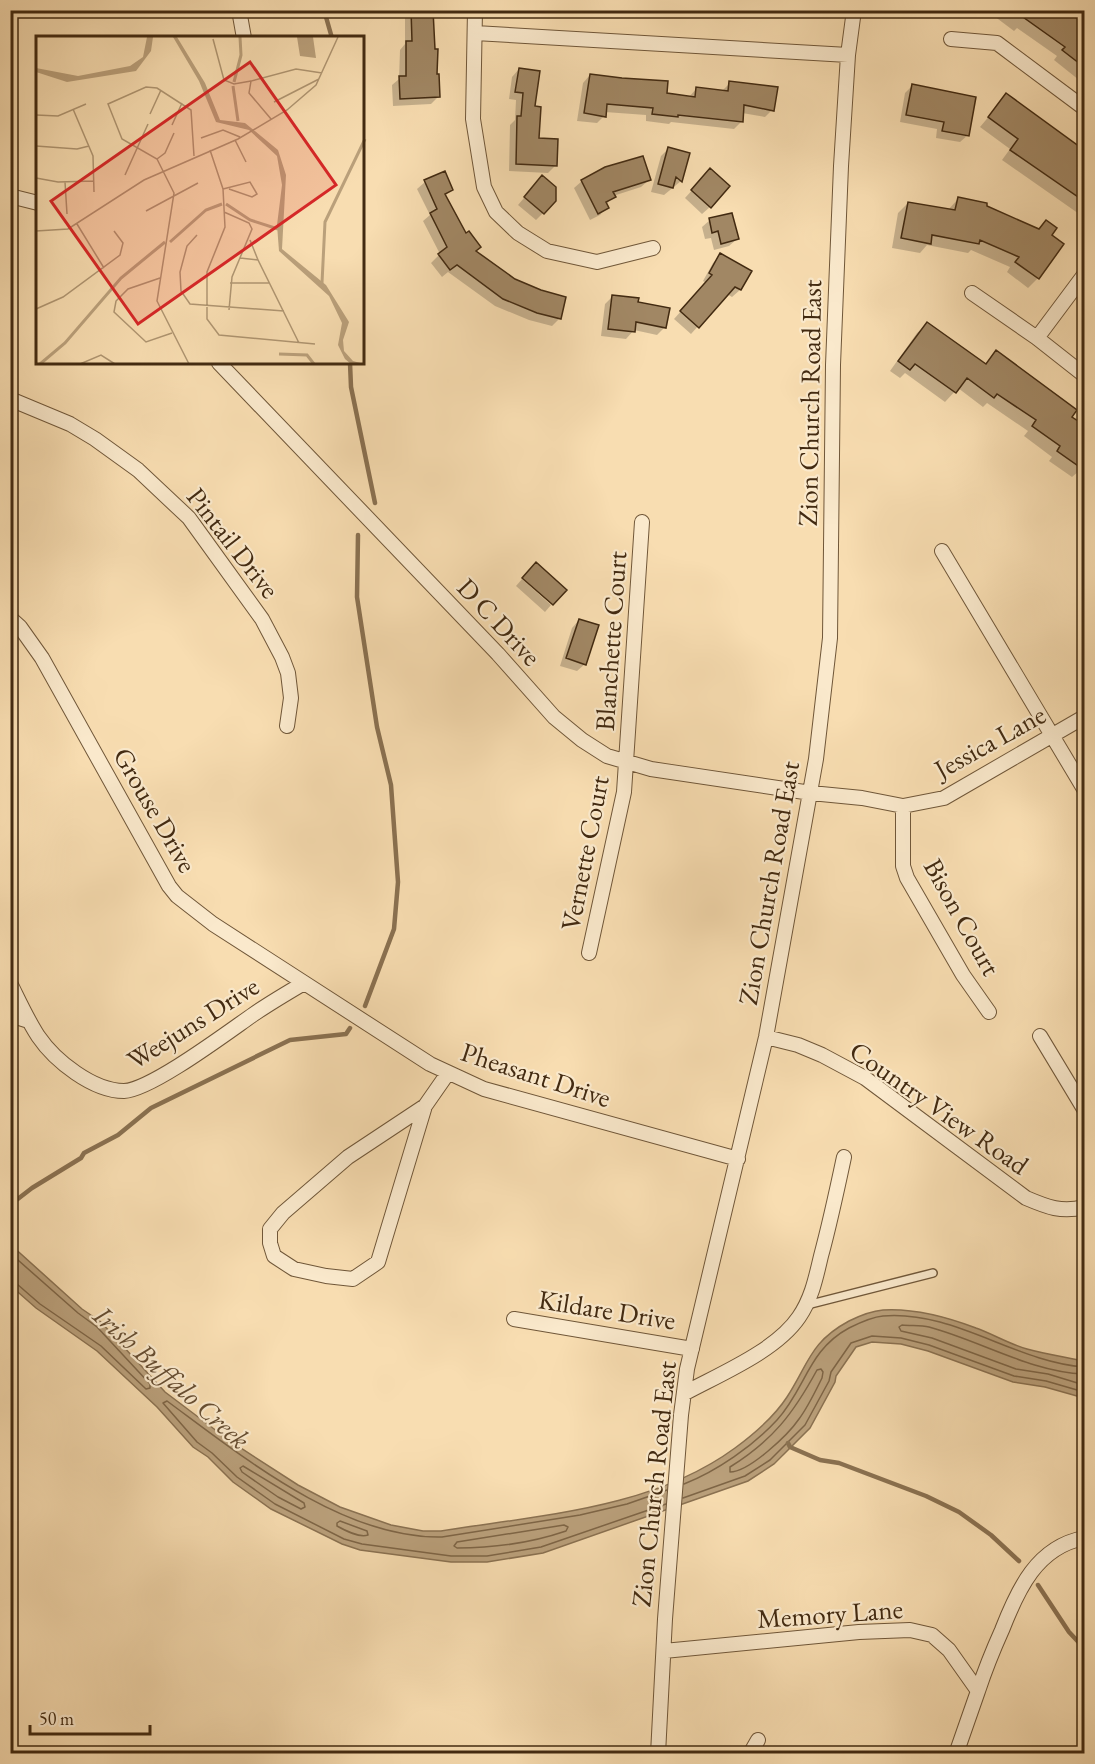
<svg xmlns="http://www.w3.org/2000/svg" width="1095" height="1764" font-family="'EB Garamond',serif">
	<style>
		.water { fill: #baa07b; stroke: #8a7151; stroke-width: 1.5 }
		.shadow { fill: #0003 }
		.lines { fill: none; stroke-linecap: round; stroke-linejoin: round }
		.shore { stroke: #7e6546; stroke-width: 1.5 }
		.stream { stroke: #8a7151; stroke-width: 4.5 }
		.building { fill: #a18764; stroke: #422a11; stroke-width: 1.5 }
		.service-casing { stroke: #705739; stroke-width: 10 }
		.minor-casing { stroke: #705739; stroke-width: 16 }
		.service { stroke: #fae9cc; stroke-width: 7 }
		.minor { stroke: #fae9cc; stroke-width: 14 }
		.labels { text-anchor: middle; stroke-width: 4.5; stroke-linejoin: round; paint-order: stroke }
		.street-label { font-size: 27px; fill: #422a11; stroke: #fae9cc }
		.water-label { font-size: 28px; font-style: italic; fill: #664d31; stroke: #fae9cc }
		.inset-river { fill: none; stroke: #baa07b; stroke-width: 3 }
		.inset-road { fill: none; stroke: #af9571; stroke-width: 1.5 }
		.view { fill: #d62828; fill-opacity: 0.15; stroke: #d62828; stroke-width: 3 }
		.inset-edge { fill: none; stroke: #422a11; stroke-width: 3 }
	</style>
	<rect width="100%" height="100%" fill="#f8ddb1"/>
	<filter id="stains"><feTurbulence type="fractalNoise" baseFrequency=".00333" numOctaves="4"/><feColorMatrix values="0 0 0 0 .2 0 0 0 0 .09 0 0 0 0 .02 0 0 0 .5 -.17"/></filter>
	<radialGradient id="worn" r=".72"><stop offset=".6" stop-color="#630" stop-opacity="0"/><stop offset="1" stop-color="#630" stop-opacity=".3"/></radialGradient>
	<path class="water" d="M11,1245l71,64 19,13 64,70 65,49 68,44 42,22 51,18 32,6h18c99,-16 211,-22 294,-83 19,-14 39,-31 52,-51 22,-34 23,-55 62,-76 10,-5 23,-10 34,-11 32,-2 64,7 93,18 17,6 33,16 51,21 18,5 38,8 57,12v37l-39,-11 -32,-5 -85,-31 -27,-7 -29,-2 -16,5 -20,29 -1,6 -25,46 -36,36 -26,17 -205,72 -56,9h-36l-91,-12 -18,-6 -71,-35 -38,-27 -25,-25 -15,-10 -36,-40 -60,-56 -61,-43 -25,-22z"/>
	<path class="shadow" d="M405,10h27l7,86 -8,8 -38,2 -1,-21 7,-6 1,-29 5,-6z
		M510,10h34l-8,8 -26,-1z
		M986,10h87l-1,6 12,9v59l-30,-24 3,-4 -40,-28 -3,3z
		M519,69l15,39 4,31 18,26 -8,8 -39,-2 1,-46 5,-5 1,-20 -7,-1 3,-22z
		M590,75l75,19 24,3 8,-9 25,3 8,-8 42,27 -7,7 -23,-4 -1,9 -7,7 -63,-7 -2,2 -23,-3v-6l-41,-3 -1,4 -7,7 -20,-2 6,-38z
		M913,85l55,50 -8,7 -24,-4 1,-9 -37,-7 5,-29z
		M1007,95l77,57v62l-2,2 -80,-56 8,-11 -30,-22z
		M668,149l20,5 -7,27 -17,14 -13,-3 10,-36z
		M444,173l8,16 -7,7 29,55 40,29 26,12 25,6 -6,21 -7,7 -23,-6 -34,-14 -47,-34 -6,5 -11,-14 9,-9 -17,-33 7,-6 -13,-26 8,-7z
		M703,178l7,29 -8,7 -17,-16z
		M649,180l-8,7 -28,9 -7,9 1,2 -7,8 -10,5 -16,-32 8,-7z
		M535,185l8,28 -7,7 -18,-15z
		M958,199l27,7 53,24 8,-8 4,14 -12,42 -10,10 -21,-16 3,-5 -39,-17 -3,3 -41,-8 -7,8 -28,-5 6,-35 10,-10 40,7z
		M710,220l27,19 -8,7 -15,4 -3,-12 -6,1 -3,-12z
		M720,255l30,16 -10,19 -8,7 -5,-3 -36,40 -17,-15 32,-36 -3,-2 10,-18z
		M612,297l25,6 28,24 -8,8 -23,-5 -8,9 -25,-3 4,-32z
		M927,324l57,41 12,-13 74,65 14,10v47l-5,-3 -7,6 -23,-16 3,-4 -28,-21 4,-5 -41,-28 -4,4 -25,-19 -13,14 -40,-29 -5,5 -10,-7 27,-38z
		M1084,341v17l-8,-6z
		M522,579l29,26 -6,7 -29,-26z
		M579,620l6,44 -8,7 -17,-5 12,-38z"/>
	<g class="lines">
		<path class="shore" d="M10,1253l68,60 19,14 53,57v4l-4,1 -45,-43 -61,-42 -23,-20 -7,-2
			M821,1369l2,3 -1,6c-7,14 -14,29 -23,41 -11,16 -50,53 -69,53v-5c43,-27 63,-53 87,-97z
			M1084,1374c-53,-2 -103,-33 -155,-47 -8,-2 -18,-1 -27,-2l-3,2 2,4 31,7 84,31 32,5 36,11
			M243,1466l61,37 1,4 -4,2 -23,-12 -36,-25 -2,-4z
			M684,1484c33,-13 69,-38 93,-64 29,-32 31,-70 72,-92 10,-5 22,-11 34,-12 71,-6 132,46 201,51
			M683,1498l62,-22 25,-16 35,-35 24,-44 2,-9 20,-29 21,-7 29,2 28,7 85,31 32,5 38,11
			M666,1504l-125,43 -54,9h-36l-89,-12 -18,-5 -69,-35 -38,-27 -25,-24 -15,-11 -34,-39 4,-2c76,56 176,138 275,136l138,-22 47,-11 40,-14
			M340,1521l27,10 1,4c-9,3 -22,-4 -31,-9v-3z
			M564,1525l4,2 -2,4c-35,12 -72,17 -109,17l-3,-2 3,-4z"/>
		<path class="stream" d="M324,10l8,28
			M350,363l1,24 24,116
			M358,535l-1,62 20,130 14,58 7,97 -4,47 -29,77
			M10,1205l22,-17 49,-30 3,-5 34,-18 33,-27 139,-68 56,-6 4,-6
			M788,1443l2,4 30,13 19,3 87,33 33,16 32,23 28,26
			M1038,1585l31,47 15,16"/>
	</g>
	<path class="building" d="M411,10h22l2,39h3l-1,25h2l1,23 -40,2 -1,-23h7v-35h6z
		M1013,10h65l-4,6 10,8v43l-22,-17 3,-3z
		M519,68l21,3 -5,35 6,1 -2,31 19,1 -1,27 -41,-2 1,-48h4l2,-23 -8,-1z
		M590,74l32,4 46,3 -1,12 28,4 1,-10 32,4 1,-10 49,6 -4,24 -30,-6 -1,17 -65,-7v2l-26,-3 1,-6 -46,-4 -1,13 -22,-4z
		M912,84l64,13 -7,39 -27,-5 2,-9 -38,-7z
		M1006,93l78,57v51l-74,-51 8,-11 -30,-22z
		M668,147l22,6 -8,29 -6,-5 -3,11 -15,-4z
		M643,156l8,24 -38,12 3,5 -10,5 3,6 -11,6 -17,-34 24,-13z
		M710,168l20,18 -19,22 -20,-18z
		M445,171l8,19 -8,4 21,39 3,-2 12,16 -5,4 39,28 26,11 25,7 -5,22 -24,-6 -34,-14 -46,-34 -7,5 -12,-16 9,-7 -17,-34 7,-4 -13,-29z
		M542,175l14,12v14l-12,13 -20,-17z
		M958,197l29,6v3l52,23 7,-9 11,8 -5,7 12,9 -25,35 -24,-17 4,-5 -39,-17 -1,4 -47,-9 -1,9 -30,-6 7,-36 47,8z
		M732,213l7,26 -18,5 -3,-13 -6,2 -3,-15z
		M720,253l32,18 -11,19 -6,-3 -36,41 -19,-17 32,-36 -3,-2z
		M612,295l27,3 -1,4 32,6 -4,20 -30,-6 -1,10 -27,-3z
		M927,322l59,42 10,-14 81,60 -5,7 12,8v45l-27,-19 3,-5 -28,-20 4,-6 -39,-26 -3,4 -27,-20 -11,15 -41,-29 -5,6 -12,-9z
		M536,562l31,28 -14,15 -31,-27z
		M579,619l20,6 -13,40 -20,-7z"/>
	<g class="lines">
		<defs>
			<path id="service" d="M807,1305l126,-32"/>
			<path id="minor" d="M239,10l5,28
				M475,10l-2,109 11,68 12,25 22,21 29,18 50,11 56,-14
				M475,33l373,22
				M951,39l46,4 87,65
				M10,196l28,7
				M972,293l65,45 47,37
				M1037,338l47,-63
				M219,363l279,291 56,63 28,23 25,16 44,13 160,24 51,5 41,8 41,-8 140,-81
				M10,399l60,25 25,15 43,31 51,48 73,101 20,38 6,16 3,25 -4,28
				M942,551l142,238
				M10,618l10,9 22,31 127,228 8,10 36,28 217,140 54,25 254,70
				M903,806v60l4,12 56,97 26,37
				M589,953l35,-161 18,-270
				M10,983c9,18 17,36 28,53 17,25 55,55 86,55 27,-1 104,-59 130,-77 16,-11 33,-21 50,-31
				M10,1015l19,6
				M1040,1036l44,73
				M766,1037l32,8 24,10 43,23 161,120c21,9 36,15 58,9
				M425,1106l-77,51 -65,56 -13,16v14l4,13 20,13 32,7 27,3 25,-17 47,-156 23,-33
				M514,1319l178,30
				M685,1393c35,-19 91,-42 114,-76 13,-19 17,-40 22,-61 9,-33 16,-66 23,-99
				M664,1651l195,-19 51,-2 22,5 17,15 29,41 -22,63
				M978,1691c7,-21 15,-41 24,-61 16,-41 35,-83 82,-92
				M658,1754l7,-135 16,-204 6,-46 79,-332 50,-278 14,-121 3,-273 8,-199 7,-111 6,-45
				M750,1754l8,-14"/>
		</defs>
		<use href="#service" class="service-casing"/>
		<use href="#minor" class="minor-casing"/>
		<use href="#service" class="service"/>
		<use href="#minor" class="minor"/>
	</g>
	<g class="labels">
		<g class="street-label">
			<text transform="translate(810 403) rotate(-89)" y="9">Zion Church Road East</text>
			<text transform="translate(233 543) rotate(52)" y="9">Pintail Drive</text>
			<text transform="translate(499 622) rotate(47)" y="9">D C Drive</text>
			<text transform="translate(611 641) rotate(-86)" y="9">Blanchette Court</text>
			<text transform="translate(990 742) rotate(-29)" y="9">Jessica Lane</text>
			<text transform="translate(155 810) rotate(60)" y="9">Grouse Drive</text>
			<text transform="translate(585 853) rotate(-79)" y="9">Vernette Court</text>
			<text transform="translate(769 883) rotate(-80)" y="9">Zion Church Road East</text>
			<text transform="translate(962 917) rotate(61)" y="9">Bison Court</text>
			<text transform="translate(193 1023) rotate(-32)" y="9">Weejuns Drive</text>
			<text transform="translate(536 1075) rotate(18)" y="9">Pheasant Drive</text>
			<text transform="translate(939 1108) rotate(35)" y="9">Country View Road</text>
			<text transform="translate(607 1310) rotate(9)" y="9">Kildare Drive</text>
			<text transform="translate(654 1484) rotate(-84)" y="9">Zion Church Road East</text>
			<text transform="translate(830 1614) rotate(-4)" y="9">Memory Lane</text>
		</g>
		<g class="water-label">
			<text transform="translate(172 1377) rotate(42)" y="10">Irish Buffalo Creek</text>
		</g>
	</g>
	<g transform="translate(36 36)">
		<rect width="328" height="328" fill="#f8ddb1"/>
		<path d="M111,1h6l-2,14 -15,20 -69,11 -31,-10v-4l42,8 52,-10 13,-9zM137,1h4l28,46 15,37 25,3 33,27 8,25 -4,74 44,36 23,37 -6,18 1,11 9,10 11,3h-13l-6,-5 -7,-14 4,-22 -13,-27 -50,-45 -2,-26 5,-40 -5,-29 -28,-26 -33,-8 -17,-41zM261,1h16l3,21 -16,-2z" fill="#baa07b"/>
		<path class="inset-river" d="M198,46l7,-27 -1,-18M197,50l5,35M190,168l24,16 28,9M134,206l36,-32 16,-6M286,247l3,-61 40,-83M243,318l28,1 7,9M4,328l25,-21 56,-65 44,-36"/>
		<path class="inset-road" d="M177,3l11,41 10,4 17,-3M238,66l45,-23M37,73l20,47 1,36M114,78l11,-24M0,79l22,1 28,-12M235,83l-22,-26 2,-12 45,-12 26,4M136,89l10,-22M165,102l22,-8 17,7M199,104l11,22M0,110l41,3 12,-3M174,114l13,39 2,38 -18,45v47l12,16 96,9M121,123l8,-6 9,-20M89,139l23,-51M0,142l22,4 36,-1M29,146l2,32M187,153l27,-7 7,12 -5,3 -23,-8M110,175l52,-28M188,176l25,11 3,6 -20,48 -3,33M41,188l27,44M0,195l32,-2 76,-49 94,-41 49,-29 29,-25 22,-48M161,199l-10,11 -7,26 1,19 9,13 94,7M214,204l8,20M204,222l18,2 41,83M124,242l-32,11 -12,12 -2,11 32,30 26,-9M194,247h39M0,273l27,-12 57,-42 3,-12 -9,-12M44,328l21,-9 14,9M153,328l-32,-63 17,-108 -17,-34 -35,-20 -14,-35 38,-17 11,1 34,22 3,46"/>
		<path class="view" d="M214,26l86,123 -198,139 -87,-123z"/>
		<rect width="328" height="328" class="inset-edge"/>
	</g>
	<rect width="1095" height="1764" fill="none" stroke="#f8ddb1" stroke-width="36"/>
	<rect x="12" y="12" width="1071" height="1740" fill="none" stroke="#422a11" stroke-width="3"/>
	<rect x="18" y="18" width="1059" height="1728" fill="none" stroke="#422a11" stroke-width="1.5"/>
	<path d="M30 1725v9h120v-9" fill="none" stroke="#422a11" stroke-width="3"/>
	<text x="39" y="1725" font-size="18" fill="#422a11" stroke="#fae9cc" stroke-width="4.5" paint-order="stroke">50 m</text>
	<rect width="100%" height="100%" filter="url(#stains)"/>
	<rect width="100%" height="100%" fill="url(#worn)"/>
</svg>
